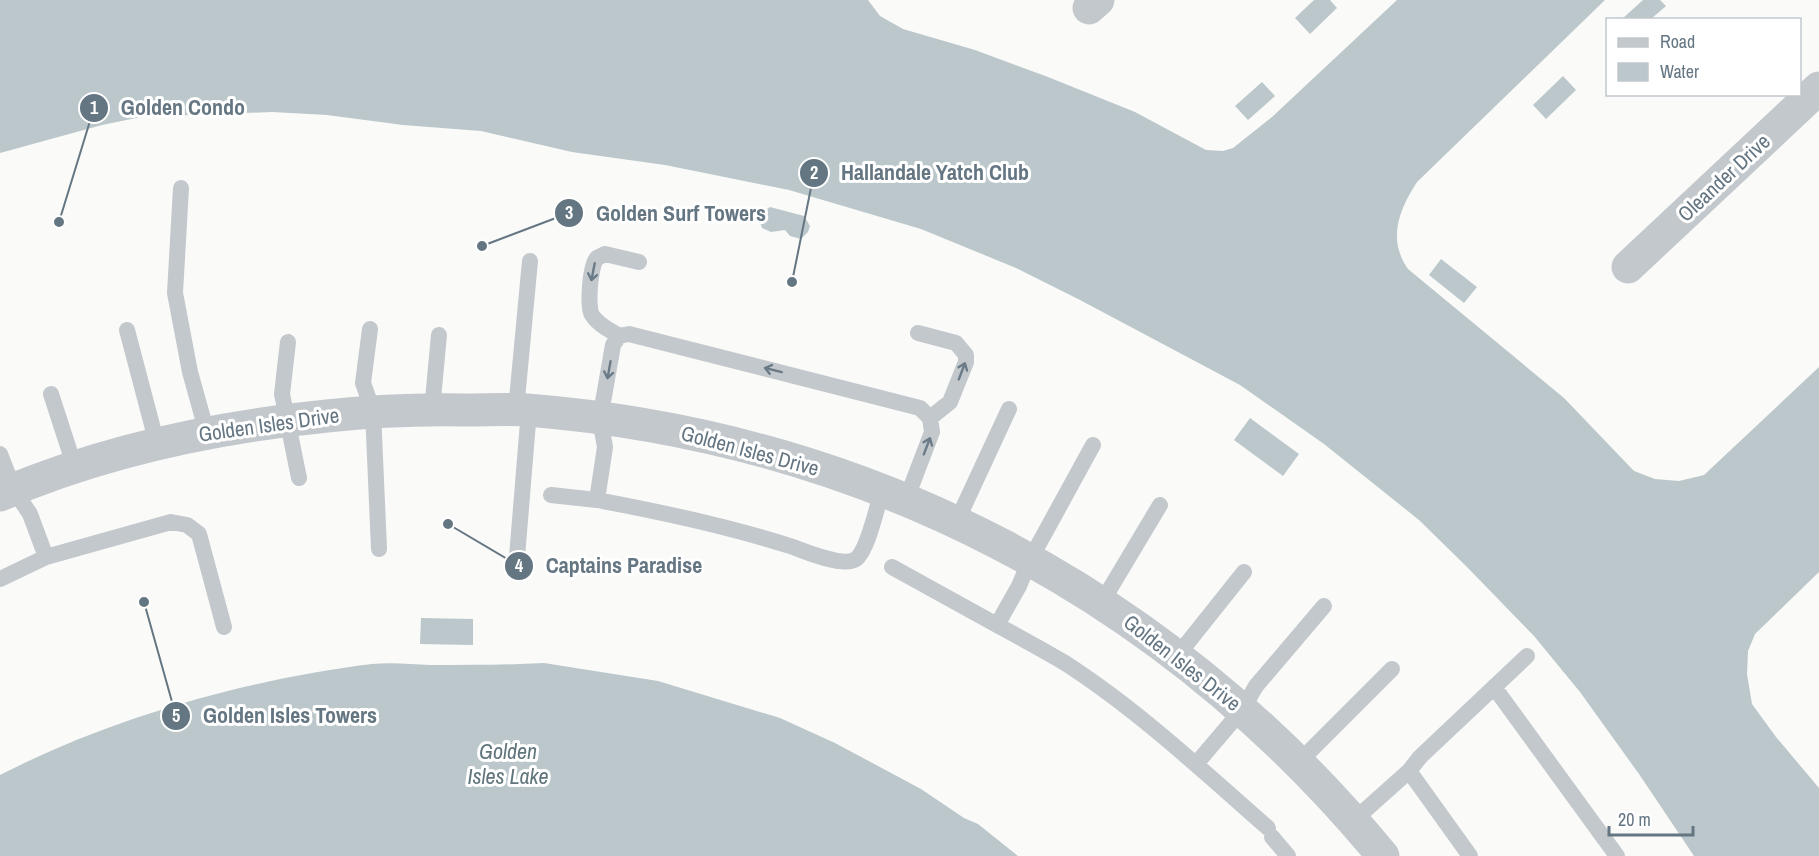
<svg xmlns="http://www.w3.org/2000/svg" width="1819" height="856" font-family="'Archivo Narrow',sans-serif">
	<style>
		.water { fill: #bbc7cb }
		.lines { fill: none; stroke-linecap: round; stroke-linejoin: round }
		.lane { stroke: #c3c8cc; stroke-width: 16 }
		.street { stroke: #c3c8cc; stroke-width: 33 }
		.oneway { stroke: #6a7a87 }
		.labels { text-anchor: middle; stroke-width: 6; stroke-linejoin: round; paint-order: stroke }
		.street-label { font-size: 21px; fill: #657683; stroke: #fff }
		.water-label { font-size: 22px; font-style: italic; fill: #60757c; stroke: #fff }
		.leader { fill: none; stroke: #657683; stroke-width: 2 }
		.callout-dot { fill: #657683; stroke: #fff; stroke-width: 2 }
		.mark-label { font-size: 18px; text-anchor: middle; font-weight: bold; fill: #fff }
		.callout-label { font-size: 22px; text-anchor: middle; font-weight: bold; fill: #657683; stroke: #fff; stroke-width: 6; stroke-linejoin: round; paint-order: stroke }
	</style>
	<rect width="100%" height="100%" fill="#fafaf8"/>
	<path class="water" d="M0,0h868l12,16 23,13 72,21 73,27 87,35 71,38 17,1 10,-3 39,-31 125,-117h208l-188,182c-18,28 -30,57 -9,87l156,129 70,73 21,8 24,2 25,-6 115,-108v205l-64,62 -7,17 -1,23 5,30 24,33 43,51v68h-125l-55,-82 -59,-82 -46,-56 -67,-69 -48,-47 -95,-76 -84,-59 -160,-85 -64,-32 -95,-39 -132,-39 -124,-25 -93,-13 -91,-21 -78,-6 -76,-10 -55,-3 -131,5 -39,8 -102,28z
		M1314,0h16l7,8 -27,26 -15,-16z
		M1643,0h17l6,6 -15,13h-29z
		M1563,76l13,14 -30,29 -13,-14z
		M1262,82l13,14 -27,24 -13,-14z
		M770,207l34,9 6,10 -2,6 -7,7 -11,-3 -5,-6 -14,2 -9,-4 -4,-13z
		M1441,259l36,28 -13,16 -35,-28z
		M1250,418l49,36 -16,22 -49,-36z
		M421,618l52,1v26l-53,-1z
		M544,663l114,18 122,37 55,25 86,46 43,29 14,6 40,32h-1018v-81c111,-57 248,-96 372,-111 19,-2 40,0 59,1 38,0 76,0 113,-2z"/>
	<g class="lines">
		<path class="lane" d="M181,188l-6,105 15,79 17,61
			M370,329l-7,54 10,28 6,138
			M127,330l30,114
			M918,333l38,10 10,12v7l-16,40 -20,16
			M619,336c-9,-6 -21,-11 -27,-21 -5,-8 -2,-50 5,-57 0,0 8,-4 8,-4l34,8
			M288,342l-6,52 17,84
			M51,394l24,74
			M432,410l7,-75
			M516,410l14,-149
			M0,454l14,36 16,24 16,43
			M882,491c-5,15 -14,59 -26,68 -13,9 -51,-8 -66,-13 -63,-20 -128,-34 -193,-46l8,-53 -5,-28 13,-74 6,-9 10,-2 291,74 10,10 2,14 -26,68
			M551,495l46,5
			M957,521l52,-112
			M517,557l12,-147
			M892,567l105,58 22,-39 11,-26 63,-115
			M0,579l46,-22 125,-35 16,3 12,9 25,93
			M1102,602l58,-97
			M997,625c22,12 46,25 68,38 73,47 138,108 203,165
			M1177,656l67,-84
			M1494,687l123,169
			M1298,763l94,-94
			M1196,764l46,-54 14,-24 68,-80
			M1409,771l11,-14 107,-101
			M1353,821l56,-50 61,85
			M1272,837l16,19"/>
		<path class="street" d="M1089,8l9,-8
			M1628,267l191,-179
			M0,495c103,-44 216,-68 327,-79 47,-5 92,-7 139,-6 20,0 41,-1 61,0 340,27 639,183 856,446"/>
	</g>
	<defs><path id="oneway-shaft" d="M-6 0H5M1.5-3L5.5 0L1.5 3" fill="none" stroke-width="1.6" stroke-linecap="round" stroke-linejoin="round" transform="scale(1.5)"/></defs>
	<g class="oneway">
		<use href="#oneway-shaft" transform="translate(593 272) rotate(101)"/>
		<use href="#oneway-shaft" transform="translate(609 370) rotate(100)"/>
		<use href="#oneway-shaft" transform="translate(773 370) rotate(-166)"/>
		<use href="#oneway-shaft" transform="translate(962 371) rotate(-69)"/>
		<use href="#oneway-shaft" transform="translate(927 446) rotate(-69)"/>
	</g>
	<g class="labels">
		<g class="street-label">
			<text transform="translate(1724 178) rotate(-43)" y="7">Oleander Drive</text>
			<text transform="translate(269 425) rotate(-8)" y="7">Golden Isles Drive</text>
			<text transform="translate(750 451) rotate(15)" y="7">Golden Isles Drive</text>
			<text transform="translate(1182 663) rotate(38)" y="7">Golden Isles Drive</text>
		</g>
		<g class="water-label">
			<text x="508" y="759">Golden<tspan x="508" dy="25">Isles Lake</tspan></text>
		</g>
	</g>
	<path class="leader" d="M59 222L94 108M792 282L814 173M482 246L569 213M448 524L519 566M144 602L176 716"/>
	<g class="callout-dot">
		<circle cx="59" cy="222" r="6"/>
		<circle cx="792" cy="282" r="6"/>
		<circle cx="482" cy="246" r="6"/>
		<circle cx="448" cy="524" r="6"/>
		<circle cx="144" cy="602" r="6"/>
		<circle cx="94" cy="108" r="15"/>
		<circle cx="814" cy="173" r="15"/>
		<circle cx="569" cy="213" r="15"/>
		<circle cx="519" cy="566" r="15"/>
		<circle cx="176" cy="716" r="15"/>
	</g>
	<g class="mark-label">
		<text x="94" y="114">1</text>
		<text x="814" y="179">2</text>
		<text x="569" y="219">3</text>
		<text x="519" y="572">4</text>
		<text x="176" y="722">5</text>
	</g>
	<g class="callout-label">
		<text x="183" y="115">Golden Condo</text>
		<text x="935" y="180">Hallandale Yatch Club</text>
		<text x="681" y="221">Golden Surf Towers</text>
		<text x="624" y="573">Captains Paradise</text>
		<text x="290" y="723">Golden Isles Towers</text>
	</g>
	<rect x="1606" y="18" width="195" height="78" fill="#ffffff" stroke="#c1c8cd" stroke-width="1.5"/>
	<rect x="1618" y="38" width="30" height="9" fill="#c3c8cc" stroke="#c1c8cd" stroke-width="1.5"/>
	<text x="1660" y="48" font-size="18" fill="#657683">Road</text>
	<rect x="1618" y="63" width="30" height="18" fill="#bbc7cb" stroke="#c1c8cd" stroke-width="1.5"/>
	<text x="1660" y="78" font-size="18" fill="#657683">Water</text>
	<path d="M1609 826v9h84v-9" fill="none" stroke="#657683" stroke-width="3"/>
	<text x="1618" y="826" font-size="18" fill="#657683" stroke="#ffffff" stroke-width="4.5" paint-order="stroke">20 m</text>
</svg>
